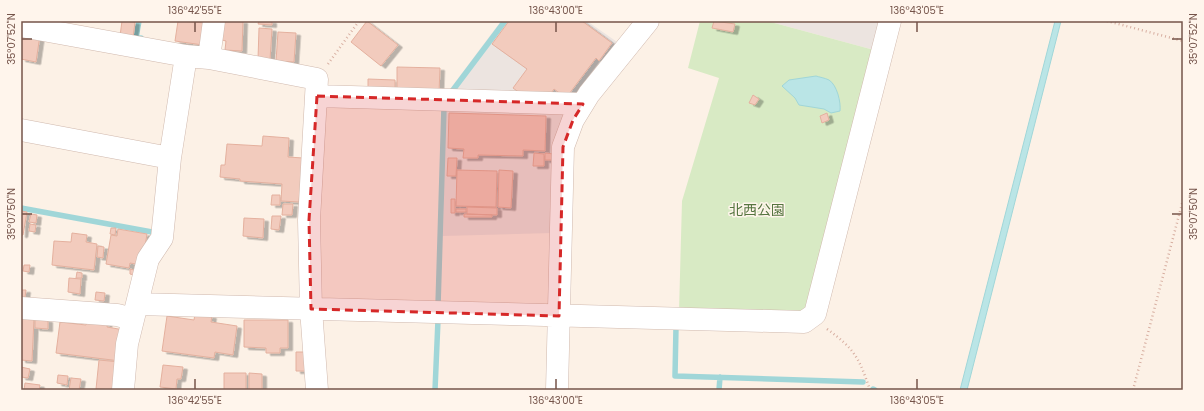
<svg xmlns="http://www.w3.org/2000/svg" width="1204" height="411" font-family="Poppins,'Noto Sans JP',sans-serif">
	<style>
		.industrial { fill: #ece4e0 }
		.green { fill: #d8eac4 }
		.water { fill: #bae5e6; stroke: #a0d6d8 }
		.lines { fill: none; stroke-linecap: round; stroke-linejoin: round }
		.stream { stroke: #a0d6d8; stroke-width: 5.5 }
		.building { fill: #f2cbbd; stroke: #e4b09e; filter: url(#shadow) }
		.minor-casing { stroke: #d0b9ae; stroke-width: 23 }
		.path { stroke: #d7aea0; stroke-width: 2.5; stroke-dasharray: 1 3; stroke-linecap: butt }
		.minor { stroke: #fff; stroke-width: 22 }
		.marked { fill: #d62828; fill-opacity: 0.2; stroke: #d62828; stroke-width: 3; stroke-dasharray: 8 5; stroke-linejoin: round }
		.ticks { fill: none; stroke: #75544a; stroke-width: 1.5 }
		.labels { text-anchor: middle; stroke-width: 3; stroke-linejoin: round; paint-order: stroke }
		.park-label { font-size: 14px; fill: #567540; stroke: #fff5ec }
		.neatline { fill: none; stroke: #75544a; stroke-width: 1.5 }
		.ticks-label { font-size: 10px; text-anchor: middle; fill: #75544a }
	</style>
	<defs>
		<filter id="shadow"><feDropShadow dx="4.5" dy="2.5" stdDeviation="0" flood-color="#0004"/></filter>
	</defs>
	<rect width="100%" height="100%" fill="#fcf1e6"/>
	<path class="industrial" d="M501,21h86l33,23 -46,57 -130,-4z
		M767,21h115l-8,29z
		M445,104l126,3 -18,126 -110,3z"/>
	<path class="green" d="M700,21h67l107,29 -65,258 -9,7 -121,-3 3,-111 37,-123 -31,-10z"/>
	<path class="water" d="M1055,21h6l-94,369h-7z
		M816,76c3,1 9,2 13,4 8,5 12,22 11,31l-9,2 -7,-4 -25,-4 -4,-7 -13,-12 7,-6z"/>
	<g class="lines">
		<path class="stream" d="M139,21l-3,17h5
			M450,94l55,-73
			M21,208l131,24
			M438,306l6,-199
			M676,327l-1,49 188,6
			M873,389l2,1
			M435,390l3,-70
			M719,390l1,-13"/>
	</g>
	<path class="building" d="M122,21l13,1 -2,16 -13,-2z
		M178,21l28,2 -3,22 -28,-4z
		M223,21h20l-1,30 -17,-1 1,-9 -4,-1z
		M259,21h13v4l-14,-1z
		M367,21l31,24 -17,21 -30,-24z
		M509,21h73l30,22 -13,18 -3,-3 -30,40 -12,-9 -4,6 -26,1 -11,-8 14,-19 -35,-25z
		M714,21l21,3 -2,8 -21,-4z
		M259,28l13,1 -2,31 -12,-1z
		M21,32l19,3 -4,27 -15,-3z
		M278,32l18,1 -2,29 -18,-1z
		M397,67l43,1 -1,25 -42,-1z
		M368,79l27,1v13h-27z
		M753,95l6,4 -4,6 -6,-2z
		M449,113l97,3 -1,35 -22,-1v6l-45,-1v3h-15l1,-9 -16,-1z
		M827,113l2,7 -7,3 -2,-7z
		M263,136l26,2 -1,19 15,1 -4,44 -18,-1 1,-17 -42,-3v-2l-20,-2 1,-12h4l2,-21 35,2z
		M534,153l10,1v12h-11z
		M545,153l9,1v6h-9z
		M448,158h9l-1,18h-9z
		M457,170l40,1 -1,36 -40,-1z
		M499,170l14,1 -2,37 -13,-1z
		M272,195h8v10h-9z
		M451,199h4v14h-4z
		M283,204h10l-1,11h-10z
		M467,207l30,1v7l-30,-1z
		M456,209h10v3h-10z
		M21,211l6,1 -4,23h-2z
		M31,214l6,1 -1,8 -7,-1z
		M464,214l28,1v2h-28z
		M272,216h9l-2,14 -8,-1z
		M244,218l20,1 -1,19 -20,-2z
		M30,224l6,1 -1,7 -6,-1z
		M111,228h5l-1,7 -5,-1z
		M118,229l29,5 -5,31 -12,-2 -1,5 -23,-4 5,-29 6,1z
		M72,233l15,2 -1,7 11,2 -3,26 -42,-5 2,-24 17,1z
		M98,246l6,1 -1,11 -6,-1z
		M24,265h6l-1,7 -6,-1z
		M130,269l9,2 -1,5 -8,-2z
		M77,272l5,1v5h-6z
		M69,278l12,1 -1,15 -12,-2z
		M21,290h5l-2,15h-3z
		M96,292l9,1 -1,8 -9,-1z
		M195,314l17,2 -1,6 26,4 -4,29 -18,-3 -1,6 -52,-7 5,-35 27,4z
		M87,317l21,2 -1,8 17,3 -4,31 -64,-8 4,-31 26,3z
		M21,318l13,1 -2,42 -11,-1z
		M35,319l13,1v9l-13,-1z
		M244,320h44v28h-8v5h-14v-5l-22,-1z
		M296,352h9v19h-9z
		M99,360l21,2 -3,28 -21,-1z
		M163,365l20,2 -2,12h-4l-1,10 -16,-2z
		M21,367l9,2 -2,9 -7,-1z
		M224,373h22v17h-22z
		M249,373l13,1v16h-13z
		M58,375l10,1 -1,9 -10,-2z
		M71,378l10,1 -2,11h-10z
		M25,383l15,2 -1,5h-15z"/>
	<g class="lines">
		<defs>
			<path id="minor" d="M21,26l165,30 23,2 5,-37
				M209,58l108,21 -8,141 2,89 6,81
				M317,96l266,8
				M21,130l149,28
				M137,304l667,18 11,-8 75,-293
				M21,308l96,7 16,4
				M123,390l4,-46 21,-85 14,-21 8,-80 16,-102
				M557,390l6,-243 10,-27 16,-26 59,-73"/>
		</defs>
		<use href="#minor" class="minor-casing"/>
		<path class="path" d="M1107,21l76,20
			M328,64l31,-43
			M827,329c28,20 32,29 43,61
			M1133,390l50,-190"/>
		<use href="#minor" class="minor"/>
	</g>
	<path class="marked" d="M317,96l266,8 -10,16 -10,27 -4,169 -248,-7 -2,-89z"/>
	<path class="ticks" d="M195,22v10M556,22v10M917,22v10M22,39h10M1172,39h10M22,214h10M1172,214h10M195,379v10M556,379v10M917,379v10"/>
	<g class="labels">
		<g class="park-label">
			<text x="757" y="215">北西公園</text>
		</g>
	</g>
	<rect width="1204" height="411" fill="none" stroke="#fff5ec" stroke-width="44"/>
	<rect x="22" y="22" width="1160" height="367" class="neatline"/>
	<g class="ticks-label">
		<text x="195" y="14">136°42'55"E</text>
		<text x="556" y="14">136°43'00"E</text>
		<text x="917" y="14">136°43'05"E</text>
		<text transform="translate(11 39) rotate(-90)" y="4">35°07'52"N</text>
		<text transform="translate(1193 39) rotate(-90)" y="4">35°07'52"N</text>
		<text transform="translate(11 214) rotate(-90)" y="4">35°07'50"N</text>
		<text transform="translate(1193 214) rotate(-90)" y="4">35°07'50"N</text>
		<text x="195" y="404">136°42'55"E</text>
		<text x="556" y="404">136°43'00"E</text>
		<text x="917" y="404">136°43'05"E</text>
	</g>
</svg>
